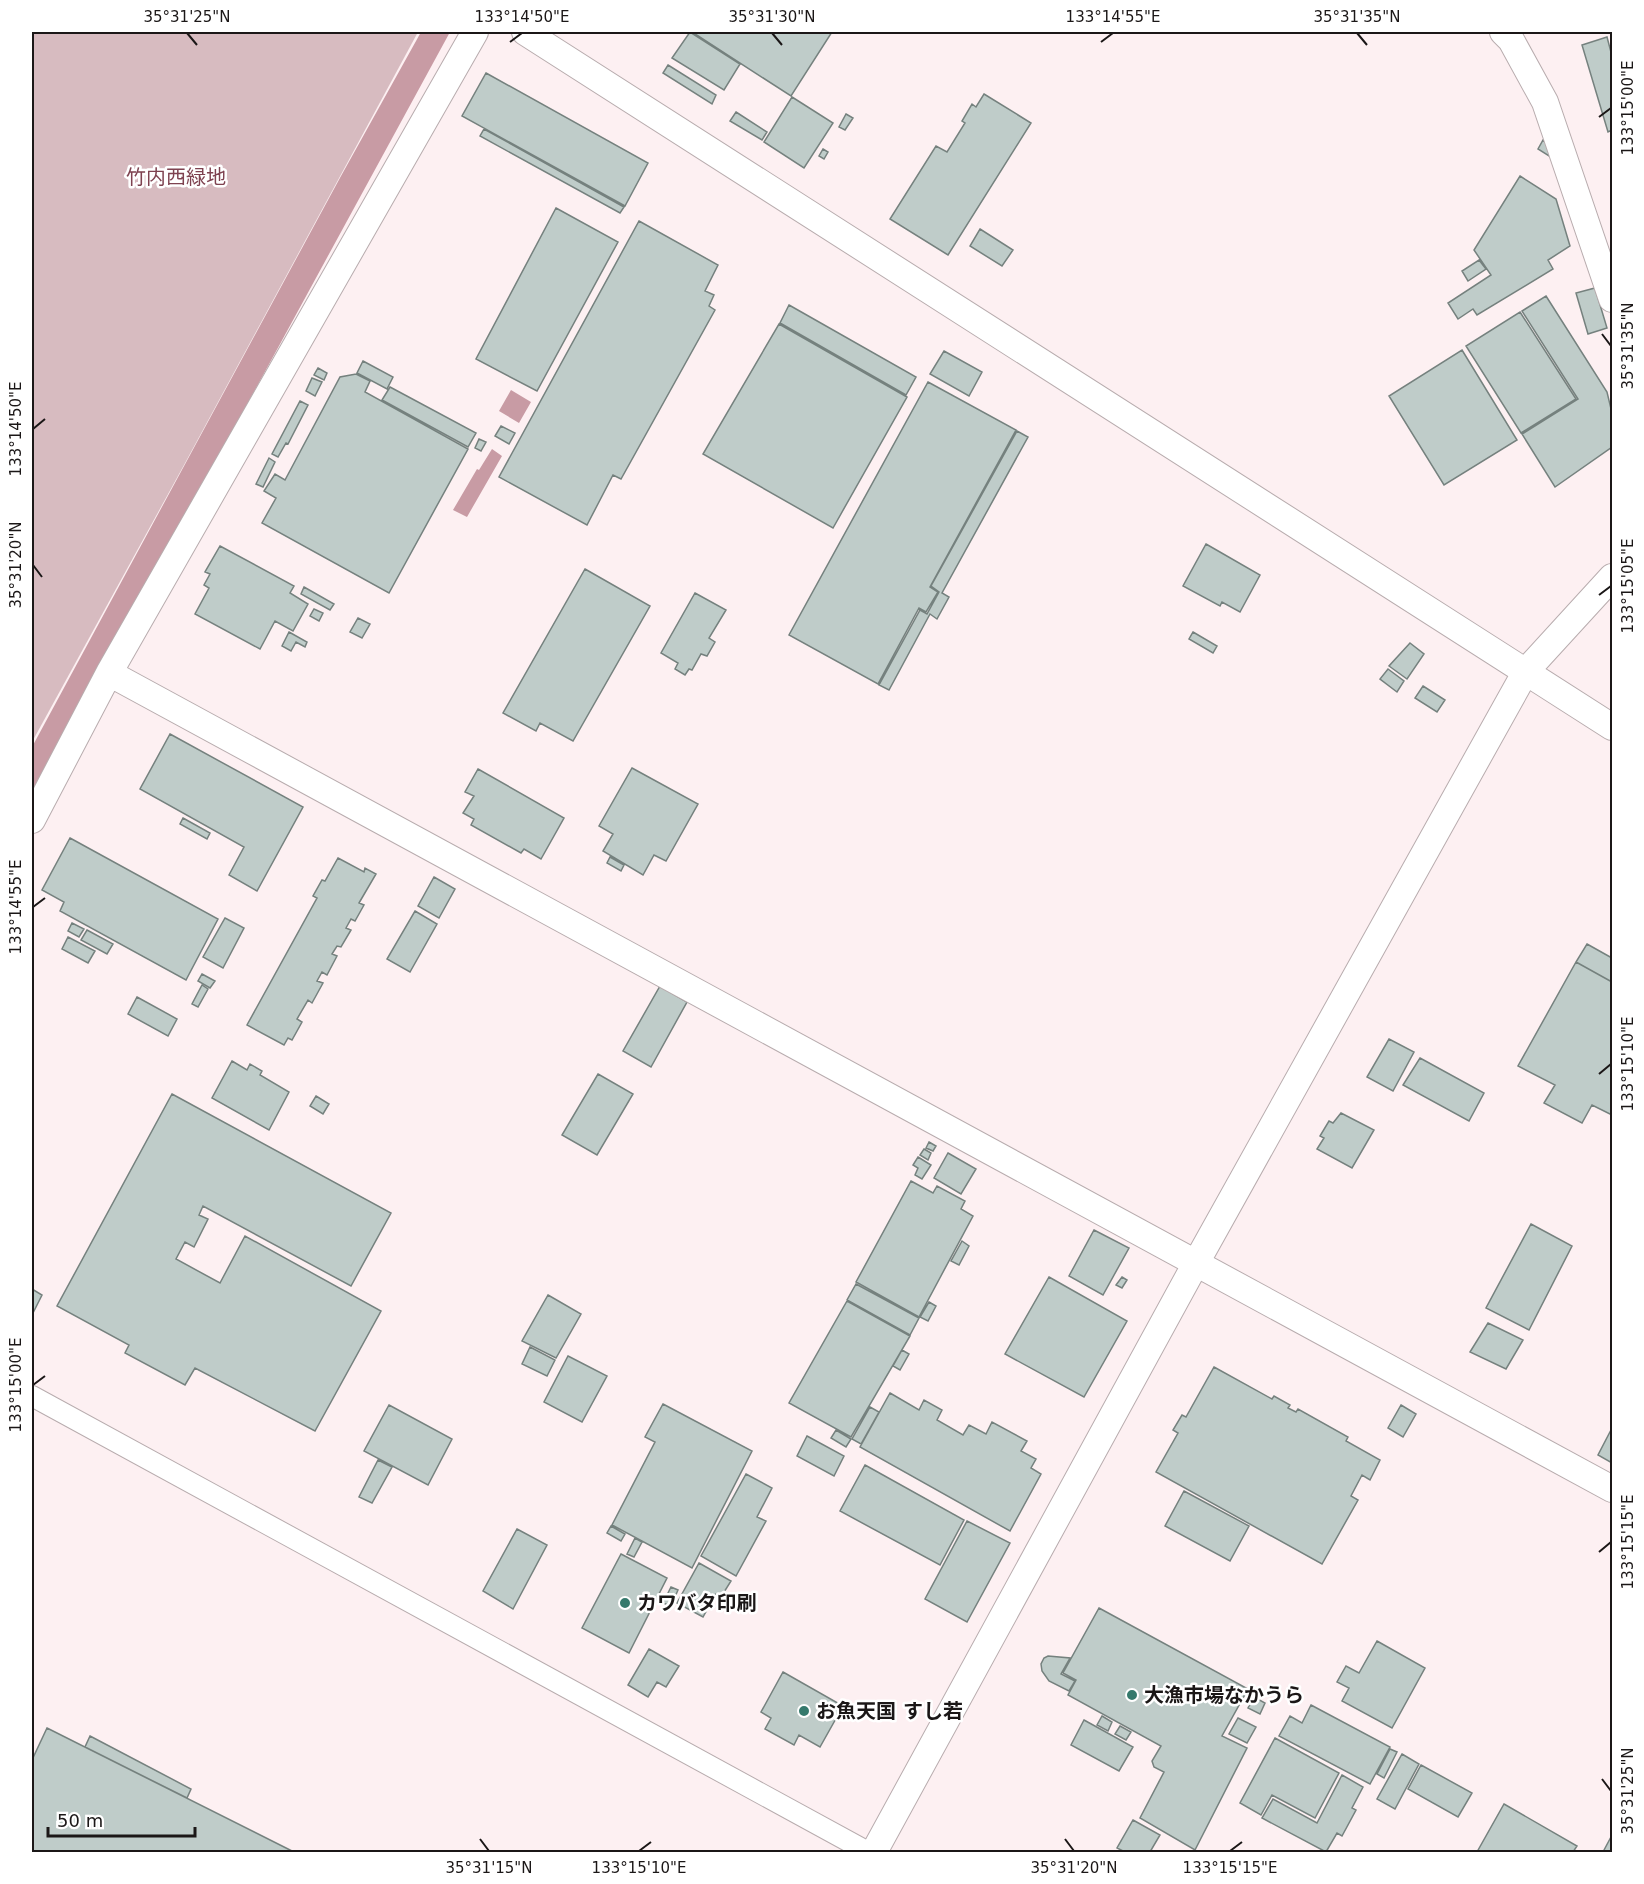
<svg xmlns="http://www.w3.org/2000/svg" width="1644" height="1884" font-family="'DejaVu Sans','Noto Sans JP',sans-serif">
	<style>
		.green { fill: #d7bbc0 }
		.water { fill: #c89ba4 }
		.building { fill: #bfccc9; stroke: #75817e; stroke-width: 1.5 }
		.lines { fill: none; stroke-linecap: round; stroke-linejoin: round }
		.minor-casing { stroke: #b8acae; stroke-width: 22 }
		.tertiary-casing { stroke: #b8acae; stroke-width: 28 }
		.minor { stroke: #fff; stroke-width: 20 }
		.tertiary { stroke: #fff; stroke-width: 26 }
		.ticks { fill: none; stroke: #1b1717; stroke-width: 2 }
		.poi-dot { fill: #35796c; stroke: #fff; stroke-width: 2 }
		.labels { text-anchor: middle; stroke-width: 5; stroke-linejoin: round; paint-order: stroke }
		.park-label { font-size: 20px; fill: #7e4250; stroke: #fff }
		.poi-label { font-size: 20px; font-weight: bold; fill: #1b1717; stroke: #fff; text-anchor: start }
		.neatline { fill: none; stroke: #1b1717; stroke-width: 2 }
		.ticks-label { font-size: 15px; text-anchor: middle; fill: #1b1717 }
	</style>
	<rect width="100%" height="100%" fill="#fdf0f2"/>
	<path class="green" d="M32,32h386l-234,433 -152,277z"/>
	<path class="water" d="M421,32h29l-418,767v-52l309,-571z
		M511,390l20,12 -12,21 -20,-12z
		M492,449l10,7 -35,61 -14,-7 24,-41 2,1z"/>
	<path class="building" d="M690,32l50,32 -16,26 -52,-32z
		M692,32h140l-41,64z
		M1607,37l5,19v74l-4,2 -26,-87z
		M668,65l48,30 -4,9 -49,-31z
		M486,73l162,90 -23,43 -163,-90z
		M984,94l47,29 -83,132 -58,-36 46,-73 11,6 18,-29 -3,-2 10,-17 4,3z
		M792,97l41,26 -29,45 -40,-26z
		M736,112l31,20 -5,8 -32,-19z
		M846,114l7,4 -8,12 -6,-3z
		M484,129l140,78 -4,6 -140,-77z
		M1543,140l10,6 -4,10 -11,-7z
		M823,149l5,3 -4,7 -5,-3z
		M1520,176l36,23 14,47 -22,14 5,9 -76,46 -4,-6 -15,10 -10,-16 43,-28 -17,-25z
		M556,208l62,34 -81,149 -61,-32z
		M639,221l79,44 -13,26 9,4 -5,11 6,4 -94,169 -8,-4 -26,50 -88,-48z
		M980,229l33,21 -11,16 -32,-20z
		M1479,260l7,9 -18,12 -6,-10z
		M1595,288l12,40 -19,6 -12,-41z
		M1546,296l61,96 5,21v34l-57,40 -33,-53 56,-35 -56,-88z
		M789,305l127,72 -10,18 -126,-72z
		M1520,312l56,87 -55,34 -55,-87z
		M779,324l128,73 -74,131 -130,-74z
		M1462,350l55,90 -73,45 -55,-89z
		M944,351l38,21 -13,24 -39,-22z
		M363,361l30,16 -6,12 -30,-16z
		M318,368l9,5 -3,7 -10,-5z
		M356,374l14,7 -5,11 103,57 -79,144 -127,-70 14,-25 -12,-7 11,-17 10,6 55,-103z
		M312,378l10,4 -7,14 -9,-5z
		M928,382l88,48 -86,157 8,5 -12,20 -7,-4 -41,76 -89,-49z
		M390,387l86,46 -8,14 -86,-47z
		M300,401l8,4 -20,39 -2,-1 -8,14 -6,-3z
		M501,426l14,7 -6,11 -14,-8z
		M1017,431l11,6 -86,156 7,4 -12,22 -7,-5 -41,76 -10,-5 41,-75 7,4 12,-22 -8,-6z
		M479,439l7,3 -5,9 -6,-3z
		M269,458l6,4 -12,25 -7,-3z
		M1206,544l54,31 -20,37 -18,-10 -2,4 -37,-20z
		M220,546l74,40 -4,7 18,11 -15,27 -18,-10 -15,28 -65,-35 14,-26 -5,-3 6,-11 -5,-2z
		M585,569l65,37 -77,135 -33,-18 -4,8 -33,-18z
		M304,587l30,17 -4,6 -29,-16z
		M695,593l31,17 -17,28 6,4 -8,14 -6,-2 -9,16 -3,-1 -4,6 -10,-6 3,-6 -17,-10z
		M314,609l9,4 -4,8 -9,-5z
		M358,618l12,6 -8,14 -12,-6z
		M289,632l18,10 -2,5 -9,-5 -5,9 -9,-5z
		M1193,632l24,14 -4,7 -24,-14z
		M1410,643l14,11 -17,25 -18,-13z
		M1388,669l16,12 -7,11 -17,-13z
		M1423,686l22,14 -8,12 -22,-14z
		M170,734l133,73 -46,84 -28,-16 15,-28 -104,-58z
		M632,768l66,36 -32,57 -12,-6 -11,20 -40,-24 10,-17 -14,-8z
		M478,769l86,49 -23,41 -17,-10 -3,4 -50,-28 3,-6 -11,-6 11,-17 -9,-4z
		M183,818l27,15 -3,6 -27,-15z
		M70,838l148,81 -32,61 -126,-69 4,-9 -22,-12z
		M610,857l14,8 -3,6 -14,-8z
		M338,858l26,14 1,-4 11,6 -17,29 5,2 -9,16 -4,-2 -5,9 5,2 -10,17 -4,-1 -5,8 5,2 -10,19 -5,-3 -5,9 6,2 -11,20 -4,-3 -11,19 5,3 -10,18 -4,-2 -4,7 -37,-20 70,-127 -4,-2 9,-16 3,1z
		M434,877l21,12 -16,29 -21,-12z
		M415,911l22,13 -27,48 -23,-13z
		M225,918l19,10 -21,40 -20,-11z
		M72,923l12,6 -5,8 -11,-6z
		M87,930l26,14 -6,10 -26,-14z
		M68,937l27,14 -7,12 -26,-14z
		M1587,944l25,14v24l-36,-20z
		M1576,962l36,20v133l-20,-10 -10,18 -38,-20 11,-18 -37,-19z
		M202,974l13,7 -5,7 -12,-7z
		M202,985l6,4 -10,18 -6,-3z
		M660,986l27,16 -36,65 -28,-16z
		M137,997l40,22 -9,17 -40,-22z
		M1389,1039l25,13 -21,39 -26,-14z
		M1420,1058l64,35 -15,28 -66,-36z
		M232,1061l15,9 3,-6 12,7 -2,4 29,17 -20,38 -57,-32z
		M598,1074l35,20 -36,61 -35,-20z
		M172,1094l219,119 -40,73 -148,-80 -4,9 9,4 -14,28 -9,-5 -9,17 44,24 25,-47 136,75 -66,120 -120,-63 -10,17 -60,-32 4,-8 -72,-39z
		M316,1096l13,8 -6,10 -13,-8z
		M1341,1113l33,17 -22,38 -35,-19 7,-11 -4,-2 9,-15 4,2z
		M929,1142l7,4 -3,5 -7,-3z
		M924,1149l7,4 -3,7 -8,-5z
		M948,1153l28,16 -15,25 -27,-16z
		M918,1157l13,8 -9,14 -7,-4 3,-7 -5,-3z
		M911,1181l22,12 4,-7 28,15 -4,8 12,7 -54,101 -63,-35z
		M1531,1224l41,22 -43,84 -43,-22z
		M1094,1230l35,18 -26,47 -34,-19z
		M962,1241l7,5 -10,19 -8,-4z
		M1049,1277l78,44 -43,76 -79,-43z
		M1122,1277l5,3 -5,8 -6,-3z
		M856,1284l63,34 -9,17 -63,-35z
		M32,1289l10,6 -10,20z
		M548,1295l33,19 -25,44 -34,-17z
		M847,1301l63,35 -59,101 -62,-34z
		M929,1302l7,4 -8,15 -8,-4z
		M1488,1323l35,17 -17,29 -36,-17z
		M530,1347l25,13 -8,16 -25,-12z
		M902,1350l7,4 -9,16 -7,-4z
		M568,1356l39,20 -25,46 -38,-20z
		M1214,1367l58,32 2,-3 16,9 -2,3 8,4 2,-3 50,28 -2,4 34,19 -10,20 -8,-5 -11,21 7,4 -36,64 -166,-92 22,-39 -5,-3 9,-15 4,2z
		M890,1393l29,17 5,-10 18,10 -5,10 26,15 6,-10 17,9 6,-12 35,19 -6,10 15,8 -5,9 10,6 -31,57 -150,-84z
		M663,1404l89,47 -60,117 -80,-43 43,-83 -10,-5z
		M389,1405l63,34 -24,46 -64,-34z
		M1401,1405l15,9 -13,23 -15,-9z
		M870,1407l9,5 -18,32 -9,-5z
		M1612,1428v35l-14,-8z
		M836,1430l15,9 -5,8 -15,-9z
		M807,1436l37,20 -10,20 -37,-20z
		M378,1460l14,7 -20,36 -13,-6z
		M865,1465l99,55 -24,45 -100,-54z
		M746,1474l26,14 -15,29 9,4 -30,55 -35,-20z
		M1184,1491l65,35 -19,35 -65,-35z
		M967,1521l43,22 -43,79 -42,-23z
		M611,1526l14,8 -4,7 -14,-8z
		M517,1529l30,16 -34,64 -30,-18z
		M635,1538l7,4 -8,15 -7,-3z
		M621,1554l46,24 -38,75 -47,-25z
		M699,1563l32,18 -10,16 -5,-3 -13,23 -26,-14z
		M671,1587l7,3 -7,16 -8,-3z
		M1099,1608l149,81 -26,47 25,12 -52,102 -55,-32 24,-46 -10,-5 -2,-6 9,-15 -93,-51 8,-15 -13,-7z
		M1377,1641l48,27 -33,60 -50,-27 7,-13 -12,-6 9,-16 13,7z
		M649,1649l30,17 -13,21 -9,-5 -9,15 -20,-12z
		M1048,1656l22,2 -9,16 14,7 -6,10 -20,-10 -7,-10 -1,-7 3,-6z
		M783,1672l60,34 -23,41 -21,-12 -5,10 -29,-16 6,-11 -10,-6z
		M1254,1697l11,6 -5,11 -12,-6z
		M1311,1705l79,42 -20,37 -91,-48 11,-20 12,7z
		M1102,1716l10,6 -4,9 -11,-6z
		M1238,1718l18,9 -9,16 -18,-9z
		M1084,1720l49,27 -14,24 -48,-26z
		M1120,1726l11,6 -5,8 -11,-6z
		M47,1728l247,124h-262v-92z
		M90,1736l101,53 -4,9 -102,-51z
		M1275,1738l64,35 -24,45 -43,-23 -11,20 -21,-12z
		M1390,1749l7,3 -13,26 -7,-4z
		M1402,1754l17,10 -24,45 -18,-10z
		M1421,1765l51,28 -14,24 -50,-28z
		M1342,1775l21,12 -11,21 4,2 -14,26 -5,-3 -11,19 -64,-34 11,-19 44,24z
		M1504,1804l73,42 -4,6h-96z
		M1133,1820l27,15 -10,17h-25l-8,-4z
		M1612,1835v17h-9z"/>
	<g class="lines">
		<defs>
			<path id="minor" d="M32,1396l836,456"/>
			<path id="tertiary" d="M525,32l1087,695
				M1503,32l8,8 34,62 67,197
				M109,673l1503,816
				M32,820l77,-147 366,-641
				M874,1852l322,-589 330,-592 86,-94"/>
		</defs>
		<use href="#minor" class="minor-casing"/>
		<use href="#tertiary" class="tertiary-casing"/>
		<use href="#minor" class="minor"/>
		<use href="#tertiary" class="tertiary"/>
	</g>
	<path class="ticks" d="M187,33l10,12M772,33l10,12M1357,33l10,12M510,42l12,-9M1101,42l12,-9M1599,117l12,-9M1602,334l9,12M33,429l12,-10M33,565l9,12M1599,595l12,-9M33,907l12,-9M1599,1074l12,-10M33,1385l12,-9M1599,1552l12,-10M1602,1779l9,12M480,1839l9,12M1065,1839l9,12M639,1851l12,-9M1230,1851l12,-9"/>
	<g class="poi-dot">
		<circle cx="625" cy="1603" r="6"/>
		<circle cx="1132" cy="1695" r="6"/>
		<circle cx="804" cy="1711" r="6"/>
	</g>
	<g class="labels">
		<g class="park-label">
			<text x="176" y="184">竹内西緑地</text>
		</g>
		<g class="poi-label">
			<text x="637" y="1610">カワバタ印刷</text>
			<text x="1144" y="1702">大漁市場なかうら</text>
			<text x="816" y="1718">お魚天国 すし若</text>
		</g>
	</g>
	<rect width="1644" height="1884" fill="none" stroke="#ffffff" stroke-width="66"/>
	<path d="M48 1827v9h147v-9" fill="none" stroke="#1b1717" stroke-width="3"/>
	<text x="57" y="1827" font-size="18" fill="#1b1717" stroke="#ffffff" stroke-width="4.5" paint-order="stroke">50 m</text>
	<rect x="33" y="33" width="1578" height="1818" class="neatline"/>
	<g class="ticks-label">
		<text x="187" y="22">35°31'25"N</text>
		<text x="522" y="22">133°14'50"E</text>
		<text x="772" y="22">35°31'30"N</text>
		<text x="1113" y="22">133°14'55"E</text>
		<text x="1357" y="22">35°31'35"N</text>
		<text transform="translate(1628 108) rotate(-90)" y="5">133°15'00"E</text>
		<text transform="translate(1628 346) rotate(-90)" y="5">35°31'35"N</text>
		<text transform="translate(16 429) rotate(-90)" y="5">133°14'50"E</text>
		<text transform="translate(16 565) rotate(-90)" y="5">35°31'20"N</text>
		<text transform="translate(1628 586) rotate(-90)" y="5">133°15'05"E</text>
		<text transform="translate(16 907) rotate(-90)" y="5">133°14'55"E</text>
		<text transform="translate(1628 1064) rotate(-90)" y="5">133°15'10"E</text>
		<text transform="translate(16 1385) rotate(-90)" y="5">133°15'00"E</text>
		<text transform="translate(1628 1542) rotate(-90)" y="5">133°15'15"E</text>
		<text transform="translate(1628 1791) rotate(-90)" y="5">35°31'25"N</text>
		<text x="489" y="1873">35°31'15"N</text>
		<text x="639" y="1873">133°15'10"E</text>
		<text x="1074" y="1873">35°31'20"N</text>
		<text x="1230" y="1873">133°15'15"E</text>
	</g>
</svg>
